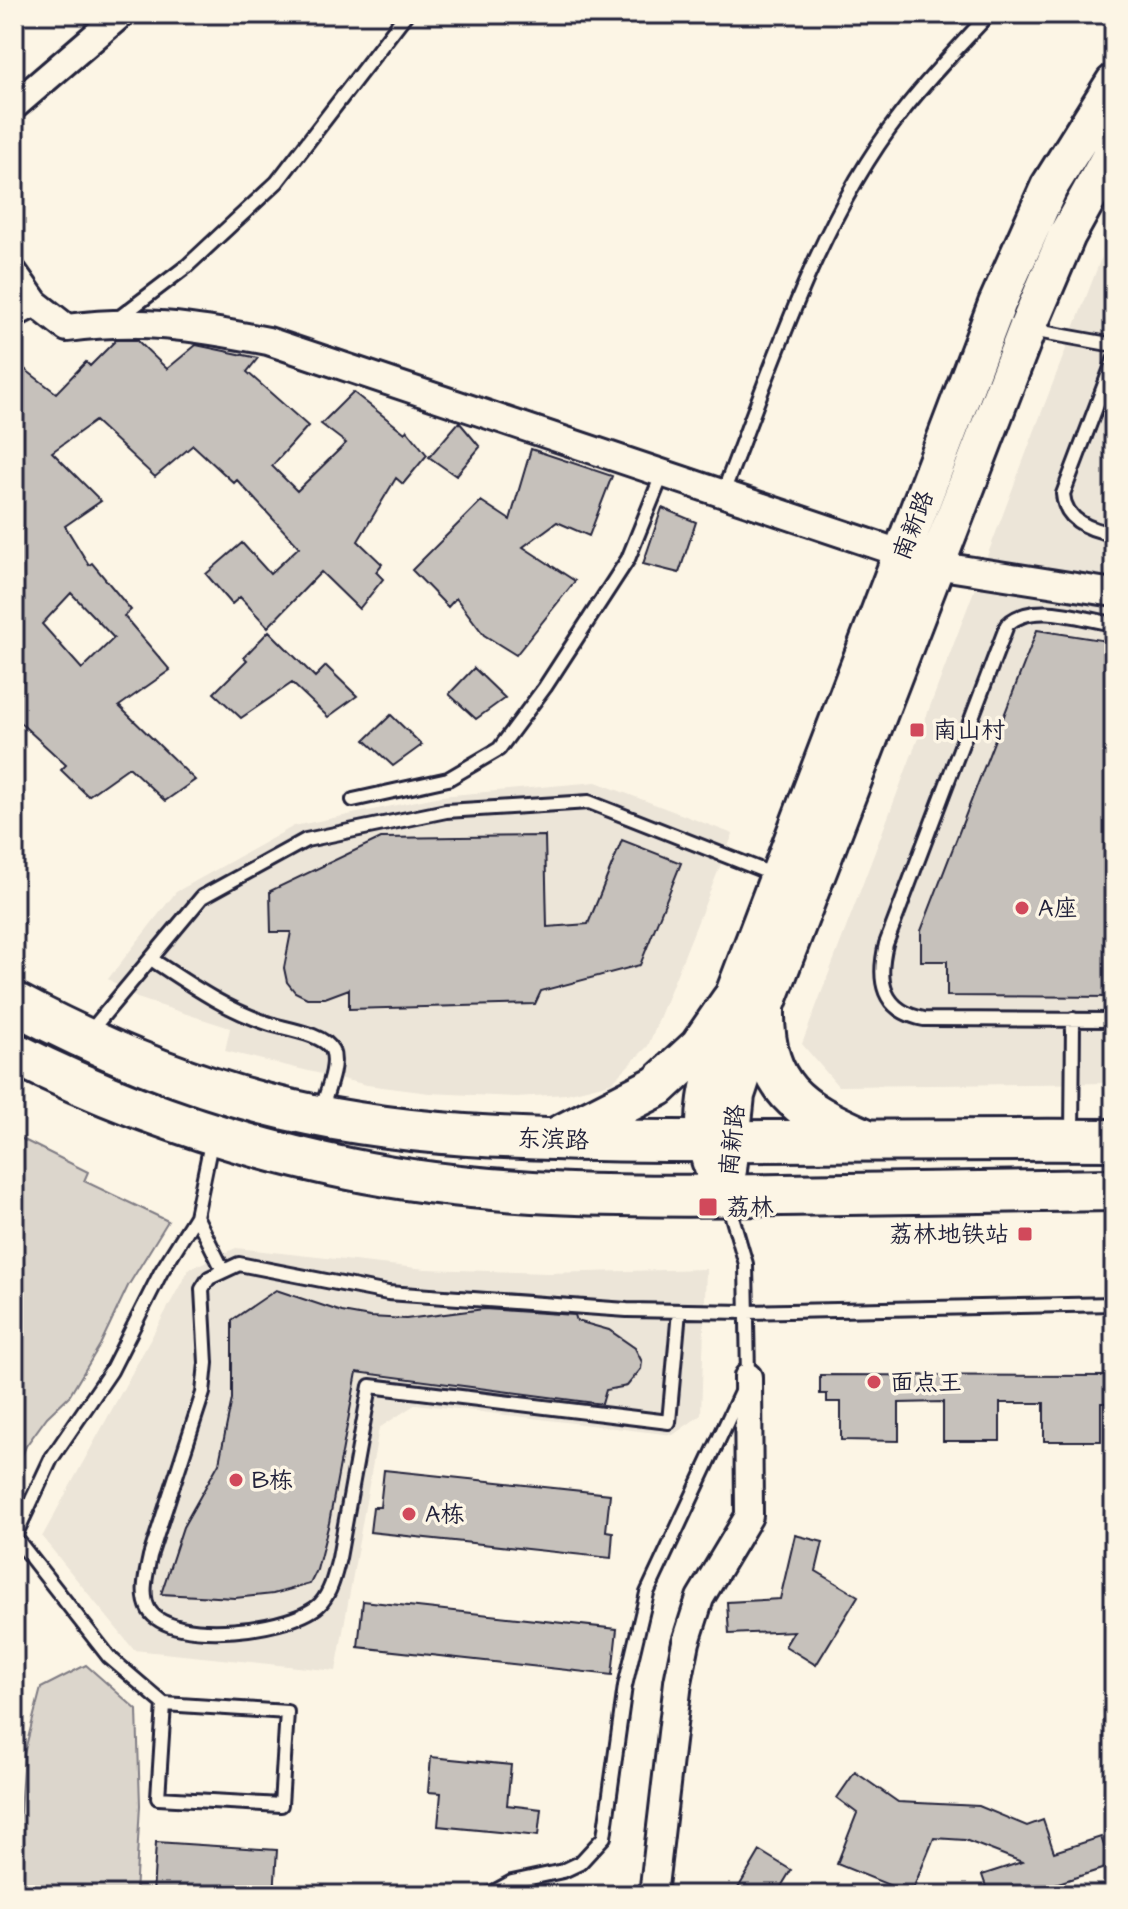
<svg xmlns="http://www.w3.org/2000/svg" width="1128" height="1909" font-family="'Architects Daughter','LXGW WenKai TC',sans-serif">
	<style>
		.built { fill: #ece5d8 }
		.green { fill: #dcd6cc; stroke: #7f7c84; stroke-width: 2 }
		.building { fill: #c6c1bb; stroke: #22223b; stroke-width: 2; fill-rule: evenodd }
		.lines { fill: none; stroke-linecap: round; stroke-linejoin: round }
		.lane-casing { stroke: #22223b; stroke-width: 18 }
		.street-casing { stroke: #22223b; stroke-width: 32 }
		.secondary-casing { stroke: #22223b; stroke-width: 42 }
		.primary-casing { stroke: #22223b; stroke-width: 46 }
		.lane { stroke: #fcf5e5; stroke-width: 12 }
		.street { stroke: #fcf5e5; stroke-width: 26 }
		.secondary { stroke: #fcf5e5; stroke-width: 36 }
		.primary { stroke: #fcf5e5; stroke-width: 40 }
		.poi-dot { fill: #d1495b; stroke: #fcf5e5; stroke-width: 3 }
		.labels { text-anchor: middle; stroke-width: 7; stroke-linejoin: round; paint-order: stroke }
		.street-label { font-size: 24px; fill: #22223b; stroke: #fcf5e5 }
		.poi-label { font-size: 24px; fill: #22223b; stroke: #fcf5e5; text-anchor: start }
	</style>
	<rect width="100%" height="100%" fill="#fcf5e5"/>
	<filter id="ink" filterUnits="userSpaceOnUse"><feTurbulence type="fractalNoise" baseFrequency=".0125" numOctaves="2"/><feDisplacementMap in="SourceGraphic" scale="16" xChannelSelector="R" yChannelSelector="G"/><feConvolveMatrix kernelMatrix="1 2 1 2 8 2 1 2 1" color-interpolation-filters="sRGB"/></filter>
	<g filter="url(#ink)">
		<path class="built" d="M1114,234v849l-276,3 -36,-42 242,-638 56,-145z
			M596,782l137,52 -85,212 -37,37 -45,11 -50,3 -87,-4 -62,-8 -142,-34 5,-23 -93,-30 -29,-19 68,-87 118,-66 147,-30z
			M236,1248l190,21 122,4 158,-4 -5,146 -28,20 -257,-31 -37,24 -43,243 -202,-21 -92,-113 147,-268z"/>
		<path class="green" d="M14,1135l74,37 -4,9 84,40 -40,65 -28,59 -30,50 -23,22 -21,29 -12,28z
			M86,1665l51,45 3,95 -5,90h-121l10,-141 17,-66z"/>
		<path class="building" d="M116,340h21l30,29 29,-24 62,13 -11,14 61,54 -36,40 25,25 49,-48 -25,-19 32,-32 52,41 2,-3 20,25 -24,29 -7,-6 -38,63 24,23 -6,8 7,7 -24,30 -38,-37 -53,55 -28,-30 -8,7 -26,-30 36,-31 28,31 29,-27 -62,-67 -3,3 -41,-38 -38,32 -60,-56 -43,31 49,49 -36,25 24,39 3,-2 39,47 -7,6 46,54 -51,36 76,74 -30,21 -36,-34 -41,29 -27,-26 5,-5 -52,-48v-356l42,32 30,-31 4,4zM71,593l43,45 -32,31 -40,-45z
			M459,422l21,25 -24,29 -27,-19z
			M531,449l81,27 -23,60 -32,-14 -34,25 52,34 -59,74 -32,-20 -28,-37 -8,9 -36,-37 69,-69 29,19z
			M662,508l34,14 -17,51 -36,-9z
			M1037,630l77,12v355l-167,-1v-35h-26v-30z
			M269,631l46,46 11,-11 31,30 -29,21 -36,-34 -51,35 -27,-25 33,-33 -3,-3z
			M474,668l31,30 -29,21 -27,-25z
			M391,715l31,30 -29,21 -28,-26z
			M545,836l2,91 41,-3 34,-84 59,23 -41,102 -99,26 -6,13 -186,5v-20l-24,9h-18l-12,-6 -8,-10 -3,-14 7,-36h-20l-1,-41 111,-53z
			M276,1290l66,22 28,5 36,2 78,-10 91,6 2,6 32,9 26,18 7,14 -1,7 -14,17 -21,4 -4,14 -245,-32 -28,151 -12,47 -7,14 -37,10 -38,4 -74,-4 22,-67 36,-64 13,-64v-79z
			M820,1375l294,1v27h-13v38h-57v-38h-44v38h-57v-39l-44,1v38l-58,-1v-38h-14v-8h-7z
			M384,1470l226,24 -4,37 7,1 -2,26 -241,-26 3,-25h7z
			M795,1535l28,7 -7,29 42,25 -42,69 -31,-19 9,-15 -65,3 -2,-32 53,-3z
			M363,1601l254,28 -5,46 -254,-28z
			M431,1757l80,8 -4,40 34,4 -3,27 -100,-10 3,-33 -13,-1z
			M855,1772l43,30 81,4 48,20 16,-6 11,32 47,-15 10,29 -90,29h-32l-7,-20 40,-13 -57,-22 -31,-2 -23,56 -74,-30 20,-51 -20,-15z
			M156,1842l121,8 -3,45h-121z
			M760,1851l31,19 -15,25h-42z"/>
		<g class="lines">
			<defs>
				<path id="lane" d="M116,320l71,-54 90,-84 129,-168
					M1031,330l83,15
					M1114,360l-51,134c2,27 27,36 51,40
					M722,495c49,-124 96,-275 178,-380 27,-36 59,-68 89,-101
					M1114,624c-32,-5 -82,-24 -107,1l-121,319c-9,37 -4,67 38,75l190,1
					M353,800l95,-21 51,-30 46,-62 83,-128 34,-84
					M151,959c38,25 75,51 119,65 16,5 54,10 62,26 7,16 -7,45 -11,61
					M88,1034l114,-137 104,-57 140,-29 143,-9 188,74
					M1072,1137l1,-118
					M196,1216l27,54
					M679,1311l-10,111 -299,-36 -31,172c-4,15 -7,32 -18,45 -25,28 -150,43 -172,7 -9,-16 -2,-38 1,-54l53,-163 3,-30 -4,-74 7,-11 30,-14 149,29 239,17 120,2 367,-8
					M15,1537l94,120 55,47 -6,94 123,7 6,-93 -123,-8
					M14,1538l37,-79 60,-88 50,-99 35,-56 16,-78
					M488,1895l24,-13 51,-11 17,-8 24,-26 21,-151 22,-93 101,-216 -2,-113 -18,-61"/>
				<path id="street" d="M14,106l107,-92
					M14,273l21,30
					M14,314l21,-11 32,25c75,-10 128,-1 201,13l635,213
					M935,565l179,28
					M653,1895l25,-213 8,-40 14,-44 49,-82 -1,-139"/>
				<path id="secondary" d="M728,1170l8,-75 28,-84 263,-682 40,-94 47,-85
					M726,1196c-6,-13 -14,-27 -17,-40 -14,-52 12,-104 22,-154l266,-698 52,-117 65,-104"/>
				<path id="primary" d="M14,1003c81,43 163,78 251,101 130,34 269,36 402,37 149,1 298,-2 447,-1
					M764,1011c-1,76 34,99 99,127
					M14,1053c107,54 217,92 335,116 141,29 289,28 433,26 111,-2 221,-3 332,-5
					M560,1136l98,-50 42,-39 31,-45"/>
			</defs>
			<use href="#lane" class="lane-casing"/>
			<use href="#street" class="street-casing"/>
			<use href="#secondary" class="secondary-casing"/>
			<use href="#primary" class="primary-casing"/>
			<use href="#lane" class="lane"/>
			<use href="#street" class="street"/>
			<use href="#secondary" class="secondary"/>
			<use href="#primary" class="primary"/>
		</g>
	</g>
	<g class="poi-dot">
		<rect x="909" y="722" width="16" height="16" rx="4"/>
		<circle cx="1022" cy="908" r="8"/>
		<rect x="698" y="1197" width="20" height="20" rx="4"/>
		<rect x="1017" y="1226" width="16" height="16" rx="4"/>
		<circle cx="874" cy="1382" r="8"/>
		<circle cx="236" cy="1480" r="8"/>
		<circle cx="409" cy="1514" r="8"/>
	</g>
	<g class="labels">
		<g class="street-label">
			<text transform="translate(913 525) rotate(-69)" y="8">南新路</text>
			<text transform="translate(553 1139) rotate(2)" y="8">东滨路</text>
			<text transform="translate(732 1140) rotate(-84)" y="8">南新路</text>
		</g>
		<g class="poi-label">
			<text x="933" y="738">南山村</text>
			<text x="1038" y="916">A座</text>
			<text x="726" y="1215">荔林</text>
			<text x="1009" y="1242" text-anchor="end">荔林地铁站</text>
			<text x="890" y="1390">面点王</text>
			<text x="252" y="1488">B栋</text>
			<text x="425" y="1522">A栋</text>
		</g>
	</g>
	<rect width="1128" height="1909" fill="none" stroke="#fcf5e5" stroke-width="48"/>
	<rect x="24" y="24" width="1080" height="1861" fill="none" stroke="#22223b" stroke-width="3" filter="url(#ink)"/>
</svg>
